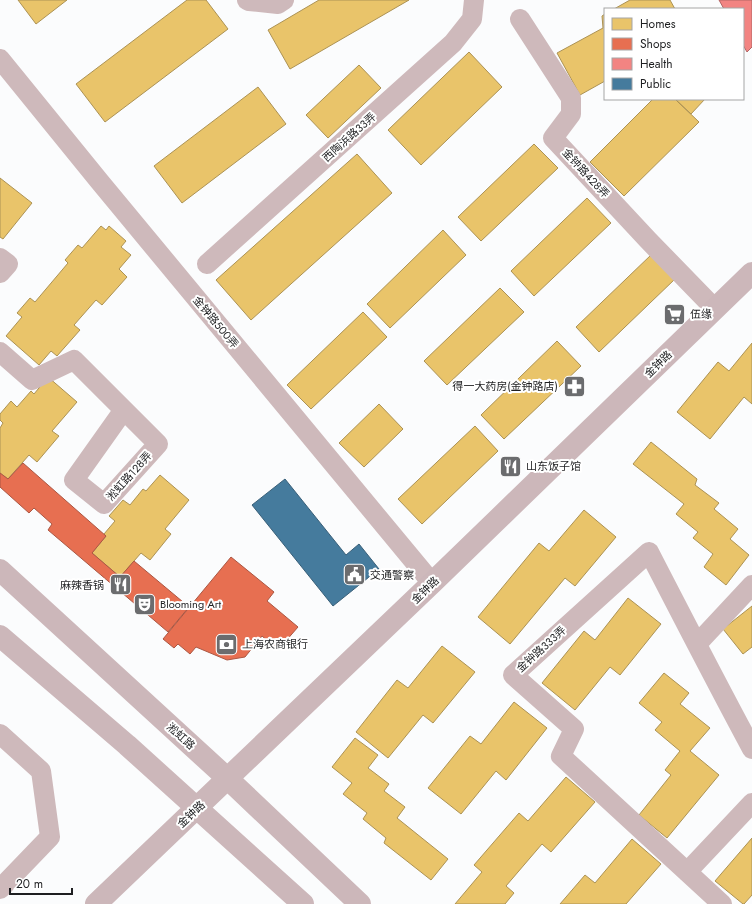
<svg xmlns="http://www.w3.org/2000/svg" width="752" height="904" font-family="Jost,'Noto Sans SC',sans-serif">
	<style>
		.homes { fill: #e9c46a; stroke: #ac9254 }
		.shops { fill: #e76f51; stroke: #ab5743 }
		.health { fill: #f28482; stroke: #b26665 }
		.public { fill: #457b9d; stroke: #395f78 }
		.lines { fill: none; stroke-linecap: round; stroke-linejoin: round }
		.street { stroke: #ceb9bb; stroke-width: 20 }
		.secondary { stroke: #ccb7ba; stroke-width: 22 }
		.labels { text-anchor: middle; stroke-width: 4; stroke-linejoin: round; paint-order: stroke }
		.street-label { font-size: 11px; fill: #1e1f21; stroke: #fff }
		.poi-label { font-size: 11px; fill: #1e1f21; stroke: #fff; text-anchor: start }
	</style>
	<rect width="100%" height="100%" fill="#fbfcfd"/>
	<path class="homes" d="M18,0h49l-31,24z
		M187,0h19l22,29 -123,93 -29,-38z
		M319,0h90l-119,69 -22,-39z
		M630,0h40l5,9h-61z
		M605,14v67l-25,14 -23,-42 46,-25 -1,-12z
		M469,52l33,35 -81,78 -33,-35z
		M359,65l22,23 -53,50 -22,-23z
		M258,87l28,37 -104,79 -28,-37z
		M653,99h22l24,23 -75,74 -34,-34z
		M675,99h30l-14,15z
		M534,144l24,24 -77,73 -23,-24z
		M357,154l35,39 -141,127 -35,-40z
		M0,178l32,25 -29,36 -3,-2z
		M587,198l24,25 -77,73 -23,-25z
		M101,226l5,4 3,-4 17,15 -5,6 10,8 -12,14 8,8 -25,28 -6,-5 -22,25 6,5 -23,26 -6,-5 -12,14 -33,-29 16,-19 -5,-4 13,-15 5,4 33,-39 -3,-3 13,-15 4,3z
		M443,230l23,25 -76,73 -23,-24z
		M652,254l23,25 -76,73 -23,-25z
		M500,288l24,24 -77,73 -23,-24z
		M363,312l24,25 -76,72 -24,-24z
		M557,341l24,25 -77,73 -23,-24z
		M752,343v61l-8,-7 -34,42 -33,-27 41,-50 11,9z
		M48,377l29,25 -25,29 7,5 -22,26 -8,-7 -21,24 -8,-6v-45l3,-5 -3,-3v-6l11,-13 6,6 14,-16 3,3z
		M379,404l24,25 -39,38 -25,-24z
		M475,426l23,25 -76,73 -24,-25z
		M651,442l46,37 -2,6 24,18 -5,6 24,20 -8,10 19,16 -23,30 -22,-18 9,-13 -20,-16 5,-6 -22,-18 8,-10 -51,-40z
		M160,475l29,25 -24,29 6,5 -21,26 -9,-7 -21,24 -28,-24 14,-17 -2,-2 11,-13 -6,-5 14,-16 7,5 13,-16 3,2z
		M584,510l32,27 -41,49 -10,-8 -55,66 -32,-27 61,-74 10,8z
		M628,598l33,26 -41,51 -10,-8 -35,43 -33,-27 42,-52 11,9z
		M752,606v41l-9,7 -20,-25z
		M442,646l33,26 -42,51 -10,-8 -35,43 -32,-26 41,-52 11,8z
		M664,673l25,20 -9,11 30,24 -20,23 29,24 -52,63 -28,-23 32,-40 -6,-5 15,-19 -25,-21 7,-8 -23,-19z
		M514,702l33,26 -41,52 -10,-9 -35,43 -33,-26 42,-52 11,8z
		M355,738l23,17 -10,13 21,16 -5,7 21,16 -8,11 51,41 -17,21 -47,-37 2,-5 -23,-19 4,-6 -24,-19 9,-11 -20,-16z
		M566,777l29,25 -44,50 -9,-8 -36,42 8,7 -9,11h-50l27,-32 -8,-7 45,-52 9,8z
		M752,838v57l-8,9h-1l-28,-23z
		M632,839l29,25 -35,40h-66l25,-29 10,8z"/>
	<path class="shops" d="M23,463l83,73 -14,17 28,24 14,-16 55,46 -21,25 -120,-102 4,-6 -18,-16 -5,5 -29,-26v-14l8,6z
		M231,557l43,35 -7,9 31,26 -20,23 -16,-14 -17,21 -18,3 -31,-13 -6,7 -12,-10 -4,4 -11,-9z"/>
	<path class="health" d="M719,0h33v47l-5,5 -4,-7v-36h-19z"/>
	<path class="public" d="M285,479l61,76 13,-11 20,25 -46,37 -81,-101z"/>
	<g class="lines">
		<path class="street" d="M247,0l2,1 29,3 6,-4
			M520,19l51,79v16l-18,24 95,102 67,69
			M0,59l100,123 332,401
			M0,258l8,6 -8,9
			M207,264l246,-221 19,-24 2,-19
			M0,352l32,28 42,-20 84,84 -54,60 -30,-24 49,-69
			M697,644l55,-59
			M0,734l41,37 9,66 -50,52
			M687,872l65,-69
			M722,904l-161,-148 13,-27 -61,-54 136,-123c34,66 68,132 103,197"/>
		<path class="secondary" d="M0,570l228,209 132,125
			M0,636l127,109 176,159
			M96,904l336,-321 320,-310"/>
	</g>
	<defs>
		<symbol id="supermarket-square" viewBox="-11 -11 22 22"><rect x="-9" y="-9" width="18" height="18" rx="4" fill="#6b6c6e" stroke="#fff"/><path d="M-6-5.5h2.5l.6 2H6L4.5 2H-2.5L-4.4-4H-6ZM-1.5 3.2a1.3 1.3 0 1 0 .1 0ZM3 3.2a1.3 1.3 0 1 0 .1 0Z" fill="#fff"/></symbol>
		<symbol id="pharmacy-square" viewBox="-11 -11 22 22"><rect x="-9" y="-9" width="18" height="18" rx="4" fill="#6b6c6e" stroke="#fff"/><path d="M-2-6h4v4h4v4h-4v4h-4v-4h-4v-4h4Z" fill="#fff"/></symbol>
		<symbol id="restaurant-square" viewBox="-11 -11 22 22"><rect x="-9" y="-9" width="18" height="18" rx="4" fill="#6b6c6e" stroke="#fff"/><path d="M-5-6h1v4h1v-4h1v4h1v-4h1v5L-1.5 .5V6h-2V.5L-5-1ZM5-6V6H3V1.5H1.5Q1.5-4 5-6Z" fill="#fff"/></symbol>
		<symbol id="civic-square" viewBox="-11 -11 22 22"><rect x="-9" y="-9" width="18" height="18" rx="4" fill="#6b6c6e" stroke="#fff"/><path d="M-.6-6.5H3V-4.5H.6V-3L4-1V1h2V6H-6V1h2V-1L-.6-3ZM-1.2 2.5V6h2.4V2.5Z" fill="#fff"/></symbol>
		<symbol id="theatre-square" viewBox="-11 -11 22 22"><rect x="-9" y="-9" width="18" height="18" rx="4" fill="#6b6c6e" stroke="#fff"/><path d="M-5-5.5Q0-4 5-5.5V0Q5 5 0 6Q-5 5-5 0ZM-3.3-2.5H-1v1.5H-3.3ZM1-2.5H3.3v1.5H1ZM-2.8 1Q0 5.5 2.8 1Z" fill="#fff"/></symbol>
		<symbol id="bank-square" viewBox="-11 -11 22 22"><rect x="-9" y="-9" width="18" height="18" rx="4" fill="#6b6c6e" stroke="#fff"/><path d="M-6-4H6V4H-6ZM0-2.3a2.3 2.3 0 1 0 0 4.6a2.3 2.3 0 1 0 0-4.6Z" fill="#fff"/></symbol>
	</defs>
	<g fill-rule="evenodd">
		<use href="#supermarket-square" x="662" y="302" width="25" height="25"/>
		<use href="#pharmacy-square" x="562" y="374" width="25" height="25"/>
		<use href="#restaurant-square" x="498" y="454" width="25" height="25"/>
		<use href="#civic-square" x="342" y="562" width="25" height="25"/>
		<use href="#restaurant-square" x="108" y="572" width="25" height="25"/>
		<use href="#theatre-square" x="132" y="592" width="25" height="25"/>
		<use href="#bank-square" x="214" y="632" width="25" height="25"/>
	</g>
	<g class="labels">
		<g class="street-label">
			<text transform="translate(349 137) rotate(-42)" y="4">西陶浜路33弄</text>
			<text transform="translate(586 173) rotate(47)" y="4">金钟路428弄</text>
			<text transform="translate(216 322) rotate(50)" y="4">金钟路500弄</text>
			<text transform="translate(658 364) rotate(-44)" y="4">金钟路</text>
			<text transform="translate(129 476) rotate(-48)" y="4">淞虹路128弄</text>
			<text transform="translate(425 590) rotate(-44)" y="4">金钟路</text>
			<text transform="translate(541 649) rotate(-42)" y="4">金钟路333弄</text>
			<text transform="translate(181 736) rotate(42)" y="4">淞虹路</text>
			<text transform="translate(191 814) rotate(-43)" y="4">金钟路</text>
		</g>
		<g class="poi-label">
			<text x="690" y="318">伍缘</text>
			<text x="558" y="390" text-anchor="end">得一大药房(金钟路店)</text>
			<text x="526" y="470">山东饭子馆</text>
			<text x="370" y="579">交通警察</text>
			<text x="104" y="589" text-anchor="end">麻辣香锅</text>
			<text x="160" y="608">Blooming Art</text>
			<text x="242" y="648">上海农商银行</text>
		</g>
	</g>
	<rect x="604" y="8" width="140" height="92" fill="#ffffff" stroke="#a5a5a6"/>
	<rect x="612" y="18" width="20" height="12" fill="#e9c46a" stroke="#a5a5a6"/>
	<text x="640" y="28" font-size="12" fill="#1e1f21">Homes</text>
	<rect x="612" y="38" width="20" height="12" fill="#e76f51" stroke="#a5a5a6"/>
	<text x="640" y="48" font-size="12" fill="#1e1f21">Shops</text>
	<rect x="612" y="58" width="20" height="12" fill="#f28482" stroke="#a5a5a6"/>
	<text x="640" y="68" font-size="12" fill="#1e1f21">Health</text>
	<rect x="612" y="78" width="20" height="12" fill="#457b9d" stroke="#a5a5a6"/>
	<text x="640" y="88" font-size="12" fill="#1e1f21">Public</text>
	<path d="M10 888v6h62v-6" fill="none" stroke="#1e1f21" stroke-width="2"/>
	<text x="16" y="888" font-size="12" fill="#1e1f21" stroke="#ffffff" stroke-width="3" paint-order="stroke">20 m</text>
</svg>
